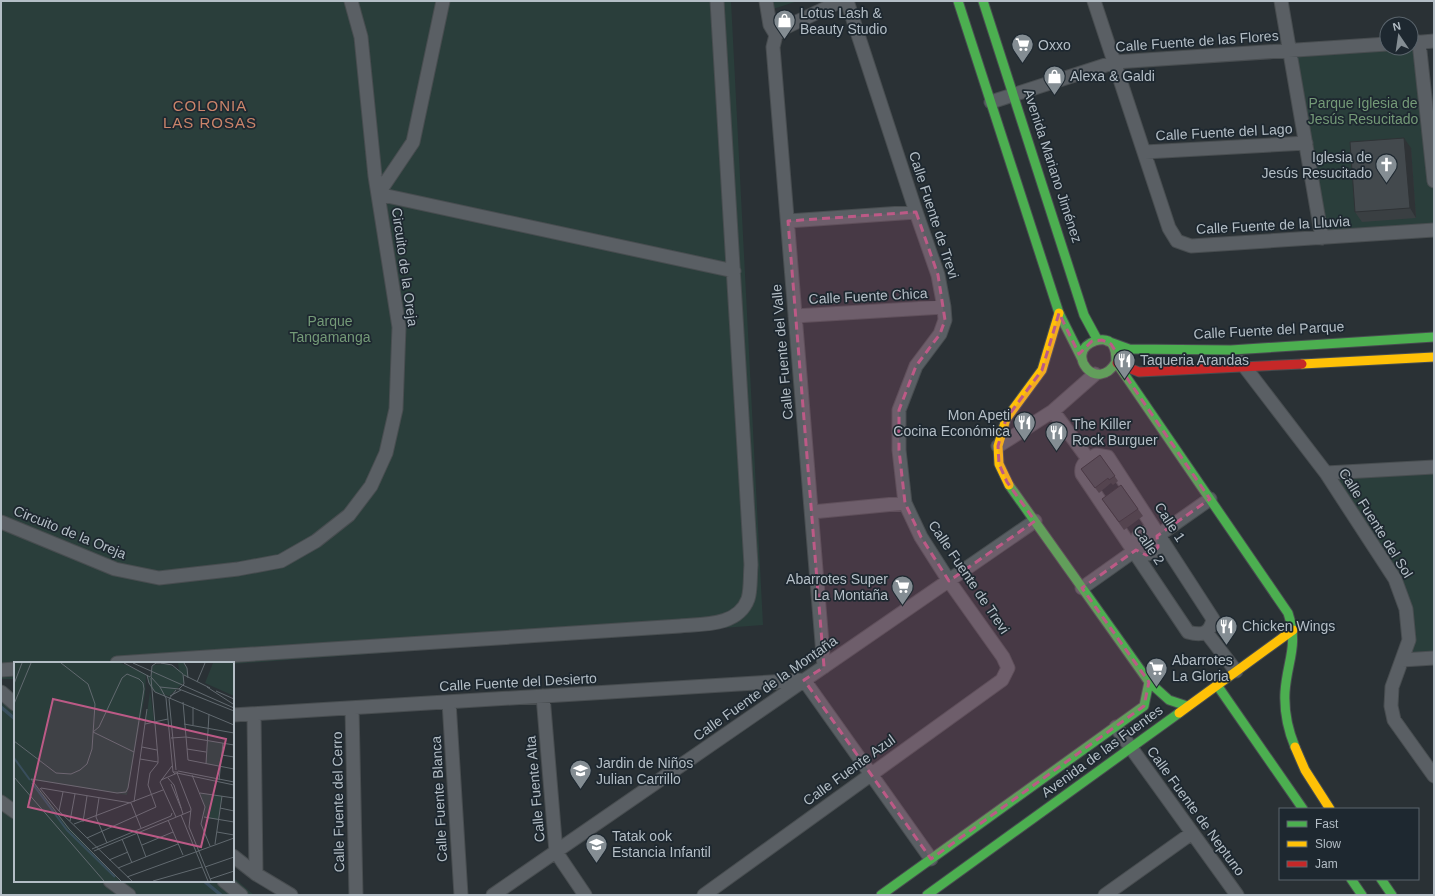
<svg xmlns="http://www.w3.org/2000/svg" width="1435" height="896" font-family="Arial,sans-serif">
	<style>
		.green { fill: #2a3e3b }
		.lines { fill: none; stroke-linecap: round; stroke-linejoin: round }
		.stream { stroke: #394e5c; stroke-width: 3.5 }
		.street-casing { stroke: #484d50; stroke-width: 15 }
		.fast-casing { stroke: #484d50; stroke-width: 11 }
		.slow-casing { stroke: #484d50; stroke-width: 11 }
		.jam-casing { stroke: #484d50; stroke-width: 11 }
		.street { stroke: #5a5f64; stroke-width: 13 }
		.fast { stroke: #4caf50; stroke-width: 9 }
		.slow { stroke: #ffc107; stroke-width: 9 }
		.jam { stroke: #c62828; stroke-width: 9 }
		.wall { fill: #3a3f42 }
		.shaded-wall { fill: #2f3336 }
		.building { fill: #43494d; stroke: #2f3336 }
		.marked { fill: #bc5a86; fill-opacity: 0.2; stroke: #bc5a86; stroke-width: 3; stroke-dasharray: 8 5; stroke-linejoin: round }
		.labels { text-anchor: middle; stroke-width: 3.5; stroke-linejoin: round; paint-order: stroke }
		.poi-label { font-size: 14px; fill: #b4bec6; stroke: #1e2830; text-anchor: start }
		.street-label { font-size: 14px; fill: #b4bec6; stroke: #1e2830 }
		.park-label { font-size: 14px; fill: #749a77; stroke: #1e2830 }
		.neighbourhood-label { font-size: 15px; letter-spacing: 1px; fill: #cb846a; stroke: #1e2830 }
		.inset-river { fill: none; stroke: #394e5c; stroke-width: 2 }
		.inset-road { fill: none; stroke: #61696f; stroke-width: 1 }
		.view { fill: #bc5a86; fill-opacity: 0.15; stroke: #bc5a86; stroke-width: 2 }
		.inset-edge { fill: none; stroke: #b4bec6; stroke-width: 2 }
	</style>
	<rect width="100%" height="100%" fill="#2a3135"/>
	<path class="green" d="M1,1h730l32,624 -530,39 -218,-1v16h-14z
		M772,1h26l-25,8z
		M1419,42l15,139v49l-112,8 -32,-187 121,-3z
		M1434,467v191l-32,2 4,-51 -80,-136z
		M1,688l14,11v182h218v-4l21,18h-253z"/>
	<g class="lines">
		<path class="stream" d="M1,707l14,12
			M204,881l17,14"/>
		<defs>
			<path id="street" d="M443,1l-30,141 -35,52 356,77
				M766,1l4,24 6,10
				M1094,1l75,227 8,13 14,5 243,-16
				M1281,1l41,237
				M1419,42l15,139
				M1411,43l23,-2
				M991,102l124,-40 272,-18
				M1145,152l161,-9
				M788,221l128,-9
				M795,316l149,-9
				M1241,362l85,111 69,106 11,30 3,31 -17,47 -1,19 3,14 40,56
				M1053,411l35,48
				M998,446l55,-35 42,-37
				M1096,455l12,2 105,162c-3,15 -11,17 -25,13l-106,-158c-2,-10 6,-15 14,-19z
				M1326,473l108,-6
				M812,512l93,-9
				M1,522l114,47 44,9 79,-9 43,-8 35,-20 33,-26 22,-29 15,-33 10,-44 3,-82 -24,-151 -14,-139 -10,-36
				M1136 543a11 11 0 1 1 22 0a11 11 0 1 1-22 0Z
				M1156,537l54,-38
				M1082,588l55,-39
				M1206,632l30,39
				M1402,660l32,-2
				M117,663l563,-37c24,-2 58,0 68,-27 3,-9 2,-23 3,-34l-34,-564
				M824,667l-51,-620 3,-12 10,-8 55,-26
				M1,670l14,-1
				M1,692l14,12
				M543,696l13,156 29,43
				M449,702l12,193
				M352,708l4,187
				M254,714l2,160
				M233,715l571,-35 127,179
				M1116,727l121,168
				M1,802l14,10
				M233,856l23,18 35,21
				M110,881l19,14
				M224,881l17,14
				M493,895l542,-374
				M704,895l298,-215 6,-12 -5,-11 -54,-76 -28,-44 -16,-34 -6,-53v-40l17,-44 24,-32 5,-14 -1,-13 -6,-32 -22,-63 -69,-211
				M1105,895l87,-62"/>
			<path id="fast" d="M958,1l101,312 23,46
				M983,1l101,314 13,24
				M1107,341l22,8 102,1 203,-13
				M1116,362c-19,33 -53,-10 -21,-21 18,-5 21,7 21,21l172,251c11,33 -1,48 -3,79 -1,18 3,38 10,55
				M1009,485l140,197 20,18 18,6
				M1217,685l86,124
				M1351,879l11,16
				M1381,879l11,16
				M881,895l263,-189 5,-24
				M927,895l252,-182"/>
			<path id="slow" d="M1302,364l132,-7
				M1009,485l-10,-21 -1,-18 8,-27 36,-49 17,-57
				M1179,713l114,-83
				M1295,747l10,23 25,39"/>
			<path id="jam" d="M1117,363l22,9 163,-8"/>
		</defs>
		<use href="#street" class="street-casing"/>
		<use href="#fast" class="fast-casing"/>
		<use href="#slow" class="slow-casing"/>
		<use href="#jam" class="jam-casing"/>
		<use href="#street" class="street"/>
		<use href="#fast" class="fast"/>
		<use href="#slow" class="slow"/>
		<use href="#jam" class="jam"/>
	</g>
	<path class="wall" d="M1411,148l5,70 -54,4 -7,-10z
		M1100,455l18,26 -5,4 -2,-2 -12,10 -18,-24z
		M1121,485l22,31 -19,14 -22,-31z"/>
	<path class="shaded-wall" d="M1404,138l7,10 5,70 -6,-10z"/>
	<path class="building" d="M1404,138l6,70 -55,4 -5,-70z
		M1100,455l15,21 -6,4 -1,-2 -13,10 -14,-19z
		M1121,485l17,24 -19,13 -17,-23z"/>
	<path class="marked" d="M916,212l22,63 7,45 -5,14 -24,32 -17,44v40l6,53 16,34 28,44 86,-60 -28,-39 -8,-18 -1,-18 8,-27 36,-49 17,-57 20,41 13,-13 10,-1 9,4 5,8v10l94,137 -53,37 1,11 -5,6 -7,2 -10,-5 -54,38 67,94 -5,24 -213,153 -127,-179 20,-13 -36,-446z"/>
	<defs>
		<symbol id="shop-pin" viewBox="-11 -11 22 30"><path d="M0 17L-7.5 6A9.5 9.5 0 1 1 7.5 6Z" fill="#848d93" stroke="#1e2830"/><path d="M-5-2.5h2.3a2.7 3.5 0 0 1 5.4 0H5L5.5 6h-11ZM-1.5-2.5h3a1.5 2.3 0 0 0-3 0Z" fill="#fff"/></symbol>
		<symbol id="supermarket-pin" viewBox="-11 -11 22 30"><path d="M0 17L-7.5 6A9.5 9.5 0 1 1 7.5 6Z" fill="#848d93" stroke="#1e2830"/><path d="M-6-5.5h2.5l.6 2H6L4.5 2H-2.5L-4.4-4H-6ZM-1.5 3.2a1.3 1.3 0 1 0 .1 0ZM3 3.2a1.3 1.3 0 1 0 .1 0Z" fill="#fff"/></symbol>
		<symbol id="church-pin" viewBox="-11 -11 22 30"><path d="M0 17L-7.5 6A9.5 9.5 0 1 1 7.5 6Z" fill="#848d93" stroke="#1e2830"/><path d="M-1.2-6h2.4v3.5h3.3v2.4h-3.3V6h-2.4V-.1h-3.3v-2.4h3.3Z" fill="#fff"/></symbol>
		<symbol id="restaurant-pin" viewBox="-11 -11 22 30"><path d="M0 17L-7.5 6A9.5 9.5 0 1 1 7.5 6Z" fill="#848d93" stroke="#1e2830"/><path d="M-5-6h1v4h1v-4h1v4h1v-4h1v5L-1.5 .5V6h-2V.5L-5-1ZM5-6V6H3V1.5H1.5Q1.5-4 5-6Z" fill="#fff"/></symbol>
		<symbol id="school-pin" viewBox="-11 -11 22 30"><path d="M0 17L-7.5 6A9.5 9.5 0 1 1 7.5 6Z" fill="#848d93" stroke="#1e2830"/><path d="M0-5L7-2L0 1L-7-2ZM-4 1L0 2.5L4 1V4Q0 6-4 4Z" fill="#fff"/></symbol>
	</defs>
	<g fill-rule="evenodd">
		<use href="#shop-pin" x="772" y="8" width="25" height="34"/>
		<use href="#supermarket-pin" x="1010" y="32" width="25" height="34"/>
		<use href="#shop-pin" x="1042" y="64" width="25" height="34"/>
		<use href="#church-pin" x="1374" y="152" width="25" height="34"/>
		<use href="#restaurant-pin" x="1112" y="348" width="25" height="34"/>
		<use href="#restaurant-pin" x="1012" y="410" width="25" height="34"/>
		<use href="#restaurant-pin" x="1044" y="420" width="25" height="34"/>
		<use href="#supermarket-pin" x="890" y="574" width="25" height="34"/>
		<use href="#restaurant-pin" x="1214" y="614" width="25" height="34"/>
		<use href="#supermarket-pin" x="1144" y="656" width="25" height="34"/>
		<use href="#school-pin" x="568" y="758" width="25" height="34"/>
		<use href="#school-pin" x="584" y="832" width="25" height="34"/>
	</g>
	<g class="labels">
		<g class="poi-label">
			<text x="800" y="18">Lotus Lash &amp;<tspan x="800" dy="16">Beauty Studio</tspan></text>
			<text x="1038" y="50">Oxxo</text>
			<text x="1070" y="81">Alexa &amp; Galdi</text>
			<text x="1372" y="162" text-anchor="end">Iglesia de<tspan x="1372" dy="16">Jesús Resucitado</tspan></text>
			<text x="1140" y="365">Taqueria Arandas</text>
			<text x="1010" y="420" text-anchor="end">Mon Apeti<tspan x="1010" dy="16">Cocina Económica</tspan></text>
			<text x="1072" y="429">The Killer<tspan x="1072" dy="16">Rock Burguer</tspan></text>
			<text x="888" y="584" text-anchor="end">Abarrotes Super<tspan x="888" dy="16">La Montaña</tspan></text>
			<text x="1242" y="631">Chicken Wings</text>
			<text x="1172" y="665">Abarrotes<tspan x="1172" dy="16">La Gloria</tspan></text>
			<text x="596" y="768">Jardin de Niños<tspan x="596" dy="16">Julian Carrillo</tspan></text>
			<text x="612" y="841">Tatak ook<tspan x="612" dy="16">Estancia Infantil</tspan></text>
		</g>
		<g class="street-label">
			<text transform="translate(1197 41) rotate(-4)" y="5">Calle Fuente de las Flores</text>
			<text transform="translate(1224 132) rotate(-3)" y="5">Calle Fuente del Lago</text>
			<text transform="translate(1053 166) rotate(72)" y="5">Avenida Mariano Jiménez</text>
			<text transform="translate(934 215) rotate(72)" y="5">Calle Fuente de Trevi</text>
			<text transform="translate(1273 225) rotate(-3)" y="5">Calle Fuente de la Lluvia</text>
			<text transform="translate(405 267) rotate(82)" y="5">Circuito de la Oreja</text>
			<text transform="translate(868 296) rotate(-3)" y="5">Calle Fuente Chica</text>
			<text transform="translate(1269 330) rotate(-3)" y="5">Calle Fuente del Parque</text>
			<text transform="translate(782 352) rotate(-95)" y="5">Calle Fuente del Valle</text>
			<text transform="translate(1170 522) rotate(57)" y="5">Calle 1</text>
			<text transform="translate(1376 523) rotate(58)" y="5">Calle Fuente del Sol</text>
			<text transform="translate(70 532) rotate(22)" y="5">Circuito de la Oreja</text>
			<text transform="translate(1149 545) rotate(56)" y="5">Calle 2</text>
			<text transform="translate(969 577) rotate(56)" y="5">Calle Fuente de Trevi</text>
			<text transform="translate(518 682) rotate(-3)" y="5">Calle Fuente del Desierto</text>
			<text transform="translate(765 688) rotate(-35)" y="5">Calle Fuente de la Montaña</text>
			<text transform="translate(1102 751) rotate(-36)" y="5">Avenida de las Fuentes</text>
			<text transform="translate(849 770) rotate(-36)" y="5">Calle Fuente Azul</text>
			<text transform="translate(535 789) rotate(-95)" y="5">Calle Fuente Alta</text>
			<text transform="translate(439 799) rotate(-93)" y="5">Calle Fuente Blanca</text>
			<text transform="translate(338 802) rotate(-91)" y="5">Calle Fuente del Cerro</text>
			<text transform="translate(1196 811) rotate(54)" y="5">Calle Fuente de Neptuno</text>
		</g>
		<g class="park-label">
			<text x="1363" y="108">Parque Iglesia de<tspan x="1363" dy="16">Jesús Resucitado</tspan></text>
			<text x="330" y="326">Parque<tspan x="330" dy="16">Tangamanga</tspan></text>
		</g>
		<g class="neighbourhood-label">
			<text x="210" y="111">COLONIA<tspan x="210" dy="17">LAS ROSAS</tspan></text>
		</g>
	</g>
	<g transform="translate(14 662)">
		<rect width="220" height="220" fill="#2a3135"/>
		<path d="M0,1h107l25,11 -1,20 -18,101 -94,-15 34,45 53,56h-106zM164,1h6l3,5 1,10 -4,-3v7l-15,14 -14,-4 -5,-5 -3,-13 3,3 3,-12 14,-1 12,6zM199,1h21v33l-29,-13zM136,29l4,29 -8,1zM193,79l16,2 -3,23 -14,-2zM186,131l22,3 -4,24 -14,-3 1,-10z" fill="#2a3e3b"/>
		<path class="inset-river" d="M0,96l16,22M18,121l35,47 48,47"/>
		<path class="inset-road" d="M110,1l26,14M119,1l101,45M147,1l11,2 11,9 1,10 -5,5 -19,-2 -9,-10 1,-11 4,-3h7M170,1l3,5 1,10M133,13l2,8 6,9 79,33M170,13l26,13M183,20l8,-19M0,22l8,-21M146,25l6,11 7,74M193,25l26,17M165,27l55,22M162,28l-7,9 7,71M202,29l18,8M156,34l11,-6M169,40l5,58 46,9M0,42l17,-41M131,62l23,-5M170,62l50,9M179,63v-18M157,76l15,-1 48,8M0,79l42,32 15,1 9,-4 7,-6 5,-15 3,-45 -7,-20 -27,-21M128,85l15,3M173,87l19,3M208,93l12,2M126,97l18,3M192,102l3,-50M158,104l-12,16 16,35M164,109l56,11M178,113l13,32 -4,17 9,22M0,115l90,104M154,116l6,7 9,29M147,118l14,-6M205,118l4,-37M157,122l10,24M26,126l19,23 73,70M27,126l90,15 10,25M186,131l34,5M85,136l-3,19 11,26M120,140l13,-93M206,146l14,3M45,149l4,-19M167,153l27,66M190,155l30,5M154,158l15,35M56,159l5,-27M69,160l4,-26M60,162l89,-34M203,170l17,3M123,171l9,24M73,176l69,-31 -8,-22 2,-12 8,-10v-5l-7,-80M108,177l10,24M201,182l7,-48M128,183l31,-13M78,187l79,-33 1,-3M80,189l97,-40M95,198l19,-8M191,205l29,-10M104,206l60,-24M113,215l107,-39M196,217l24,-8M107,219l-52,-52 -38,-50 86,14 9,-1 2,-4 6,-36 10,-63 -1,-6 -4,-4 -12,-5 -5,4 -23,49 -6,5 41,20M139,219l49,-14M197,219l-22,-54 2,-18 -14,-36 1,-1h-5l2,2 2,-1 57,12"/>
		<path class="view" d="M39,37l173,40 -25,108 -173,-40z"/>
		<rect width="220" height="220" class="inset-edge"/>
	</g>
	<rect width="1435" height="896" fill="none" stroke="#b4bec6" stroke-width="4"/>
	<rect x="1279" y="808" width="140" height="72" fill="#1e2830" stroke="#5a646c"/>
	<rect x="1287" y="821" width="20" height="6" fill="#4caf50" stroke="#5a646c"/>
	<text x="1315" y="828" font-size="12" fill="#b4bec6">Fast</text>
	<rect x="1287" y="841" width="20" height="6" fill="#ffc107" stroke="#5a646c"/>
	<text x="1315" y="848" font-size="12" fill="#b4bec6">Slow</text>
	<rect x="1287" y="861" width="20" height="6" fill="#c62828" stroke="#5a646c"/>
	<text x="1315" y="868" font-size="12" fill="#b4bec6">Jam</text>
	<g transform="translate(1399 36) rotate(347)"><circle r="19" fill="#1e2830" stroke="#5a646c"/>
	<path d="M0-3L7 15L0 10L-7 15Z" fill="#848d93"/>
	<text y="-6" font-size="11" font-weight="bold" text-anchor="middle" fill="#b4bec6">N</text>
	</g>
</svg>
